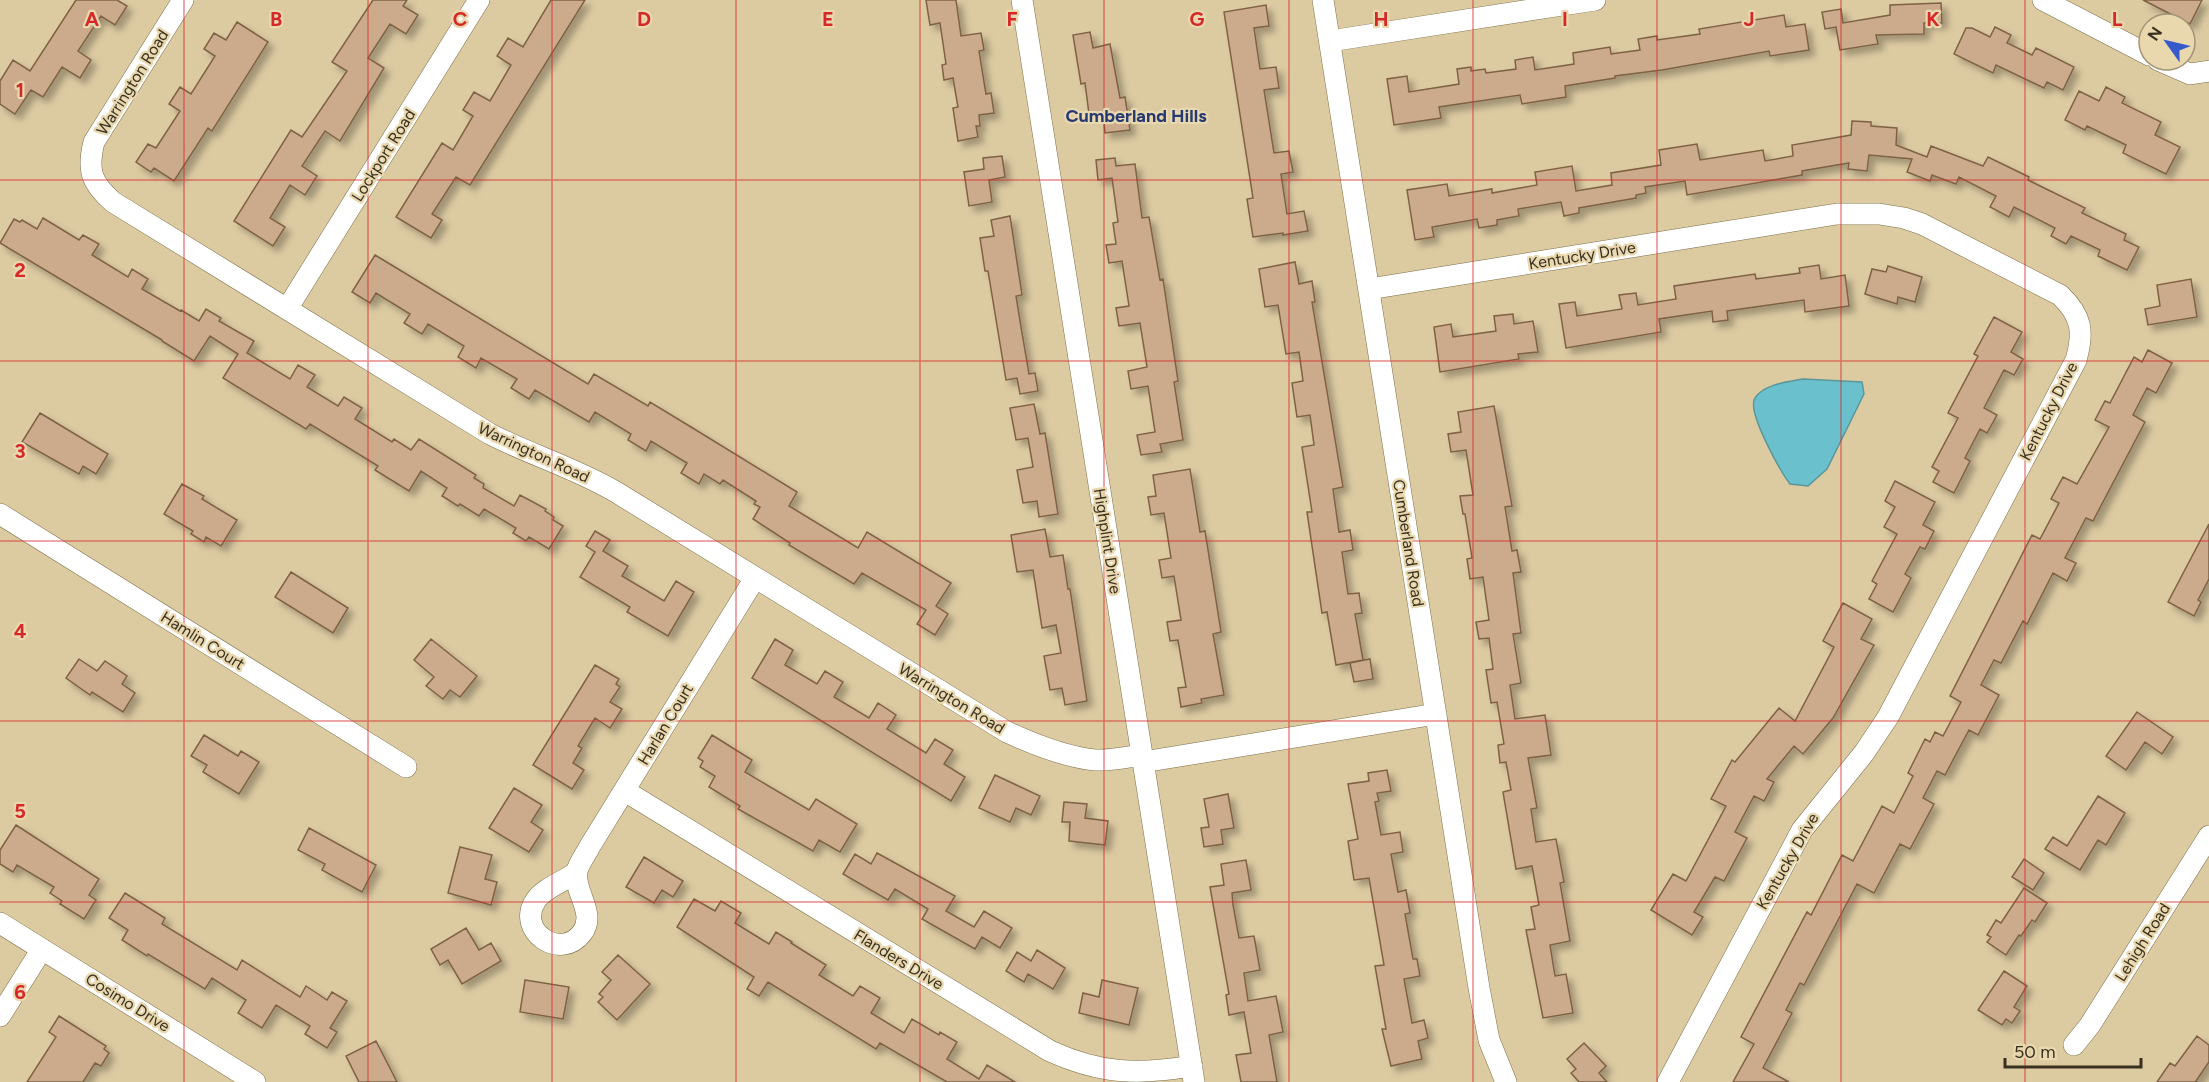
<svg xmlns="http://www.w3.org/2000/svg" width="2209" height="1082" font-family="Figtree,sans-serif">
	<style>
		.water { fill: #6ac1cd; stroke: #5b9699; stroke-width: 1.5 }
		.building { fill: #cbab8b; stroke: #7f6244; stroke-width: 1.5; filter: url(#shadow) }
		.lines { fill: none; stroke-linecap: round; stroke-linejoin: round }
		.minor-casing { stroke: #7f6f49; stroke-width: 22 }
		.minor { stroke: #fff; stroke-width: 21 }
		.grid { fill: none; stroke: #d62828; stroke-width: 1.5; stroke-opacity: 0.55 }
		.labels { text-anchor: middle; stroke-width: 4.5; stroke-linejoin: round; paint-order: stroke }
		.street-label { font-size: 16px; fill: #383121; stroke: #e9d7ae }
		.neighbourhood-label { font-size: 18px; font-weight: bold; fill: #253972; stroke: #e9d7ae }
		.grid-label { font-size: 20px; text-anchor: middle; font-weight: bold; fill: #d62828; stroke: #e9d7ae; stroke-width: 4.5; stroke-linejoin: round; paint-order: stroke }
	</style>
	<defs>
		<filter id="shadow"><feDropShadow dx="5.5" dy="5.5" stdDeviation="3" flood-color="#0004"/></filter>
	</defs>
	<rect width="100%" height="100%" fill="#dccaa1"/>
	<path class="water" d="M1803,379l59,3 2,12 -37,75 -19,17 -18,-2c-9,-12 -44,-73 -35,-86 9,-14 33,-16 48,-19z"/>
	<path class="building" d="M76,0h41l10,6 -12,19 -14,-9 -23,35 13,9 -11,18 -18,-11 -19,30 -12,-7 -16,24 -15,-10v-23l13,-21 17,11z
		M373,0h34l-4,6 15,9 -12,19 -16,-10 -22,34 16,10 -44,73 -15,-10 -23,35 15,10 -12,19 -15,-10 -20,33 15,9 -12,19 -39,-25 57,-91 11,7 45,-66 -15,-9z
		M551,0h34l-115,185 -14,-8 -24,37 10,6 -11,18 -35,-21 46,-74 11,7 20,-34 -10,-6 11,-18 16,9 21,-36 -14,-9 11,-18 15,9z
		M926,0h30l5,36 20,-3 3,17 -5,1 7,43 5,-1 3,20 -15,2 1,11h-4l2,11 -20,4 -5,-33 5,-1 -5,-29 -9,2 -2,-15 4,-1 -6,-41 -10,2z
		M2143,0h59l-12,24z
		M1941,3l1,20h-18v11l-48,1 2,9 -38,6 -4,-23 -11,2 -3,-17 19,-3 2,14 47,-8v-10z
		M1266,5l3,21 -15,2 6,41 16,-2 3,21 -15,2 10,63 15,-2 4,21 -12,2 6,40 17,-3 4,20 -25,4v-2l-30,4 -6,-38 6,-1 -29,-186z
		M1784,15l2,12 19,-3 4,26 -39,6 -1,-5 -107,19 -47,6v2l-50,8 1,11 -26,4 -18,3 -2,-9 -81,12 2,11 -47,7 -7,-46 20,-3 2,16 50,-8 -2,-15 14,-2v4l14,-2 1,4 30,-4 -1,-9 18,-3 2,13 39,-6 -1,-11 37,-6 1,7 29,-4 -2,-11 19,-3v4l43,-6 -1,-5z
		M237,22l31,20 -56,89 -4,-3 -34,53 -20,-13 -3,4 -15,-10 12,-18 8,4 24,-37 -11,-7 11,-17 11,7 24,-38 -11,-7 10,-16 12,7z
		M1995,27l16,8 -4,8 25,12 4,-7 38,19 -11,23 -16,-8 -3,6 -48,-23 -3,8 -39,-19 12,-26h6l18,9z
		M1090,32l3,16 17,-4 10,54 5,-1 5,33 -25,3 -2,-21 -14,2 -4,-31 -4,1 -8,-49z
		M2106,87l19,10 -3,6 39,19 -6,13 25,12 -14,27 -43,-21 3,-8 -39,-19 -2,4 -20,-10 14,-29 20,10z
		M1852,121l19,1v4l26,2 -1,17 31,12 4,-11 52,20 5,-9 41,20 -1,3 57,28 -3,5 44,21 -2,6 15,7 -12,23 -29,-14 2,-6 -29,-14 -5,8 -15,-8 4,-8 -41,-21 -5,10 -19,-10 6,-11 -37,-19 -3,7 -24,-9 -2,6 -23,-9 5,-13 -43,-4 -2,16 -19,-2 1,-6 -47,8v4l-115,20 -2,-14 -40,6 1,6 -10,2v3l-57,10v5l-15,3 -3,-14 -43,7 1,7 -22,4v5l-18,3 -2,-9 -45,8 2,10 -19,3 -8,-50 40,-6 2,12 43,-7v4l45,-8 -2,-13 37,-6 4,25 36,-6 -1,-12 50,-8 -2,-15 38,-6 3,16 63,-10 2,11 28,-5 -1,-11 59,-10z
		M1002,156l3,21 -16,3 3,22 -23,4 -5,-34 20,-3 -1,-11z
		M1115,158l1,8 19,-2 7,54 7,-1 11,63 3,-1 15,102 -4,1 9,58 -23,4 2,8 -21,3 -4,-20 18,-3 -7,-46 -17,3 -3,-18 19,-4 -7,-44 -21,3 -3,-18 13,-2 -7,-45 -13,2 -3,-18 10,-1 -3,-21 5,-1 -6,-44 -14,2 -2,-20z
		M1010,216l12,79 -6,1 5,31 8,47 6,-1 3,18 -18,3 -3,-16 -11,2 -18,-109h-3l-5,-33 14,-2 -3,-16z
		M43,218l36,22 4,-5 16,9 -7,11 36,22 4,-8 16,10 -6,10 38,22 1,-1 18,11 7,-12 15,9 -2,3 35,20 -7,12 43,26 8,-14 17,10 -8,12 31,19 6,-9 18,11 -7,11 37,23 2,-3 17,11 8,-11 57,36 -2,3 10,6 -1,4 31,18 6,-11 26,14 -1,2 9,6 -1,3 10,6 -14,23 -20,-12 -3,4 -13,-8 3,-5 -32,-19 -5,7 -19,-12 -2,2 -16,-10 5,-8 -26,-17 -12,20 -34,-21 3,-4 -68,-42 -4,5 -83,-51 15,-24 -28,-18 -16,25 -32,-20v-1l-162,-97 14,-24 6,3 2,-2 15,9z
		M375,255l213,129 6,-10 54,32 2,-4 41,25 106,65 -8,14 69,42 9,-16 84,51 -15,23 12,8 -13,21 -18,-11 9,-14 -64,-37 -8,11 -65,-39 1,-2 -37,-24 7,-12 -6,-3 2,-3 -33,-21 -3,4 -16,-10 -5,10 -18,-11 6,-10 -36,-22 -5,10 -18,-11 3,-6 -36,-22 -6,10 -54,-32 -6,9 -18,-11 6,-9 -36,-21 -5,10 -18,-11 6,-11 -36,-22 -6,10 -18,-11 6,-9 -34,-21 -6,10 -18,-11z
		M1295,262l4,22 13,-3 3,21h-3l31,185 -10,2 6,43 11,-2 3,20 -11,2 6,42 11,-1 3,20 -7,1 8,46 -27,5 -9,-53 -5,1 -15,-101h5l-10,-65 12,-2 -4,-30 -13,2 -5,-34 11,-2 -4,-29 -13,2 -8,-49 -13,2 -6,-38z
		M1819,265l2,14 24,-4 4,31 -44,6 -1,-12 -77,11 1,9 -15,2 -1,-11 -53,8 2,13 -95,16 -7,-44 16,-2 2,14 45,-7 -3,-14 17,-2 2,12 38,-6 -2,-13 81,-12 1,5 44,-6 -1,-5z
		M1888,266l34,11 -7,25 -17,-5 -1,7 -32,-10 7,-25 14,3z
		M2191,279l6,38 -49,8 -3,-16 15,-3 -3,-21z
		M1513,314l1,10 19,-3 5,31 -20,2 1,5 -79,13 -6,-45 17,-3 2,13 43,-6 -2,-15z
		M1994,317l28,15 -11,20 12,7 -9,16 -10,-5 -20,38 13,7 -10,18 -7,-4 -15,29 5,3 -16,32 -21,-11 6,-11 -7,-4 26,-49 -10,-5 30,-57 -4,-2z
		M2148,350l24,13 -16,30 -9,-5 -14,27 12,7 -52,99 -7,-3 -21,40 11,5 -9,18 -14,-8 -26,51 -4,-3 -22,42 -7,-3 -13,25 18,10 -21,40 -9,-5 -24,45 -8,-4 -14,27 11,6 -24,45 -10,-5 -26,49 -17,-9 -53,101 -4,-2 -14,27 6,3 -29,55 26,14h-56l21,-38 -13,-7 66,-125 4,3 31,-60 11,6 29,-55 12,7 19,-37 -5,-3 17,-34 5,3 5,-10 8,4 18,-34 -11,-6 82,-161 8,4 19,-36 -8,-4 12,-22 14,7 32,-57 -14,-7 10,-19 5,2 24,-46 8,5z
		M1034,404l6,30 5,-1 13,81 -19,3 -2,-16 -14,2 -6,-33 16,-3 -5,-29 -12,2 -6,-32z
		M1494,406l18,100 -7,1 7,44 5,-1 4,22 -8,1 8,60 -8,1 8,49 -11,2 5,34 30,-4 6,40 -23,3 9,50 -6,1 5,33 20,-3 8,43 -4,1 10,58 -20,4 5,31 11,-2 7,39 -30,5 -17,-88 9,-1 -4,-22 8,-2 -7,-39 -16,3 -13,-77 8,-2 -5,-28 -6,1 -2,-18 6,-1 -7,-42 -6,1 -5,-33 7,-1 -4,-31 -10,1 -3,-17 13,-2 -6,-43 -13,2 -3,-20 5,-1 -7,-44h-2l-3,-18 13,-1 -7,-45 -15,2 -3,-18 13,-2 -3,-20z
		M40,413l68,41 -12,20 -13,-8 -4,8 -57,-32z
		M1190,469l10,63 5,-1 16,101 -8,2 11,61 -23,4 1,4 -21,4 -3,-19 8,-1 -8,-47 -8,1 -3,-19 14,-2 -7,-44 -12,2 -3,-18 12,-2 -7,-45 -13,2 -3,-18 8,-1 -3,-21z
		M1895,481l40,21 -12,23 11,6 -9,18 -5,-2 -15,27 6,4 -18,34 -24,-13 8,-15 -5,-3 25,-47 -13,-7 11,-20 -10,-6z
		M182,484l22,12 -2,3 35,21 -16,26 -15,-9 -2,5 -13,-8 2,-3 -29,-17z
		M2209,524v55l-11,21 3,2 -7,14 -26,-14z
		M1045,529l5,28 13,-2 5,34h2l17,112 -22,4 -3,-17 -12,2 -6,-34 17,-3 -5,-28 -14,3 -9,-58 -16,2 -6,-37z
		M595,531l15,9 -7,11 25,15 -6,10 42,25 12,-20 18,11 -26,44 -41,-24 3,-5 -50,-30 15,-25 -9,-6z
		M291,572l57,36 -15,25 -58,-36z
		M1843,603l29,16 -11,20 13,6 -41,73 -30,36 -9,-8 -27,33 7,3 -10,19 -10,-5 -19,36 12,6 -23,43 -9,-4 -21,35 9,5 -11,18 -41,-25 22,-36 13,7 40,-75 -15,-7 21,-39 3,2 44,-54 16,13 39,-74 -11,-6z
		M431,639l46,37 -17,21 -10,-7 -7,9 -17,-13 8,-9 -20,-17z
		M775,639l18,11 -8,15 32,19 8,-13 18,11 -9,15 35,21 9,-15 18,12 -9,14 39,24 9,-14 18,11 -9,14 21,13 -14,24 -199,-123z
		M79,659l18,12 8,-10 22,15 -5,8 13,9 -12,19 -31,-20 -2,3 -24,-17z
		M1370,659l3,20 -19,3 -4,-19z
		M595,665l24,14 -3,5 4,3 -10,15 12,7 -12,19 -15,-10 -17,28 4,2 -9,15 11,7 -12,19 -39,-24z
		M2137,712l36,25 -11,17 -17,-12 -19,28 -20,-14z
		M204,735l34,21 3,-5 18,11 -20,32 -36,-22 4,-7 -16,-9z
		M712,735l40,25 -7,12 64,38 7,-11 41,25 -17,28 -21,-12 -6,11 -75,-42 2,-3 -31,-19 6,-11 -15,-9 3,-6 -5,-3z
		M1387,770l4,21 -14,2 2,8 -4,1 6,33 19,-3 3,20 -12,2 7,38 8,-2 4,23 -5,1 8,45h4l3,17 -16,3 8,44 12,-3 4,18 -10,3 4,18 -31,7 -9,-37h4l-11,-63 9,-1 -15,-87 -15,2 -6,-39 10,-2 -10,-55 21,-3 -1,-8z
		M995,775l45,21 -9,19 -15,-7 -6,14 -31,-14z
		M514,788l28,17 -11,17 12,8 -14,22 -40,-24z
		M1228,794l6,34 -13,2 2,14 -19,3 -3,-19 8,-1 -5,-28z
		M2098,796l27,17 -19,32 -8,-5 -18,30 -35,-21 8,-12 14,9z
		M1064,802l23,2 -2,14 23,3 -3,24 -36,-4 1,-19h-8z
		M16,825l83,54 -10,16 7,5 -12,19 -24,-15 2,-3 -12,-8 4,-6 -37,-22 -4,7 -13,-8v-14z
		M309,828l67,37 -14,27 -40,-22 3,-6 -27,-14z
		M460,847l32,8 -7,24 12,3 -6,23 -43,-12z
		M877,853l78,43 -9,15 28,16 10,-16 28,17 -12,20 -18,-11 -7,12 -53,-30 6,-10 -33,-20 -7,11 -45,-26 12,-20 16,10z
		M644,857l39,24 -10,16 -11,-7 -8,13 -28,-16z
		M2024,859l20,14 -11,17 -21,-13z
		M1246,860l5,30 -19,3 1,12 6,33 15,-2 6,34 -16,3 4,28 28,-5 7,36 -14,3 8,47h-36l-5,-27 15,-2 -7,-41 -15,3 -3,-20 3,-1 -19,-107 14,-2 -3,-21z
		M2024,888l23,15 -12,19 -3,-2 -11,16 -2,-1 -13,20 -19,-13 4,-5 -4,-2 9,-15 5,3z
		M125,893l40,25 -3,6 75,46 5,-10 58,37 6,-11 21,14 5,-8 15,9 -17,27 7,4 -10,16 -22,-14 5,-8 -34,-21 -14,23 -24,-15 8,-13 -34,-22 -7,11 -57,-35 -1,2 -25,-16 6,-10 -19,-12z
		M694,899l21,12 6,-10 20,12 -6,10 34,21 7,-12 16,10 -1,1 35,22 -7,10 34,21 7,-10 20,12 -9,15 33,20 8,-14 27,16 1,-3 17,10 -10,17 32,20 8,-14 28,17h-68l-67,-39 -4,6 -108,-67 -9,14 -12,-7 7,-12 -77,-50z
		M466,928l13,22 12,-7 10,18 -39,23 -14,-24 -8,5 -9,-16z
		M1037,950l28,18 -12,21 -25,-15 -4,8 -18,-11 11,-19 14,9z
		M618,955l32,29 -33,36 -19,-18 5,-5 -4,-3 12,-14 -9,-8z
		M2004,971l23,15 -13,21 6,4 -8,12 -6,-4 -4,6 -24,-15z
		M525,980l44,7 -6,32 -43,-7z
		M1102,980l36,8 -9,37 -50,-12 4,-20 16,4z
		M59,1016l47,30 -2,3 5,4 -8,13 -6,-3 -12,19h-56l29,-45 -7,-5z
		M2197,1036l12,9v17l-13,19 1,1h-40l13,-19 5,3z
		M376,1041l21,41h-38l-13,-26z
		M1584,1043l22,23 -7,7 8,9h-28l-8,-9 5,-4 -9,-10z"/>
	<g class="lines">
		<defs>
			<path id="minor" d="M183,0l-89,142c-7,28 -3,41 19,60l377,232c41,21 85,34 126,58l391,240c28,13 58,25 88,28 16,1 32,-3 47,-5
				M1022,0l172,1082
				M1323,0l156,988 10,52 17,42
				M2043,0l106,55
				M1330,41l265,-41
				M2158,60l32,14 19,-3
				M1369,289l468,-75h42l25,4 18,6 138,71c22,21 24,37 16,65l-188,357 -24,36 -62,77 -134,252
				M287,309l192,-309
				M0,514l406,253
				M1143,762l293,-48
				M625,791l425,260c51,23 87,24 142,15
				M577,872c-12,9 -33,16 -41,28 -21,30 24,62 46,33 15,-20 -9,-41 -5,-62 2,-8 9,-17 13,-25l165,-268
				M0,923l255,159
				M0,1016l42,-67
				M2074,1045l16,-20 119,-189"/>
		</defs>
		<use href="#minor" class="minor-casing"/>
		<use href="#minor" class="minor"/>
	</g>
	<path class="grid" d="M184,0v1082M368,0v1082M552,0v1082M736,0v1082M920,0v1082M1104,0v1082M1289,0v1082M1473,0v1082M1657,0v1082M1841,0v1082M2025,0v1082M0,180h2209M0,361h2209M0,541h2209M0,721h2209M0,902h2209"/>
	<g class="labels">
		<g class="street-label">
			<text transform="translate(132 82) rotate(-58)" y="6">Warrington Road</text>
			<text transform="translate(383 155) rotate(-58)" y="6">Lockport Road</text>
			<text transform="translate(1582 255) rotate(-9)" y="6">Kentucky Drive</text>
			<text transform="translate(2048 411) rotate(-63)" y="6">Kentucky Drive</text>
			<text transform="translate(534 452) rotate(25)" y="6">Warrington Road</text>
			<text transform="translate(1108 541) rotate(81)" y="6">Highplint Drive</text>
			<text transform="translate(1409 543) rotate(81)" y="6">Cumberland Road</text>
			<text transform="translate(203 640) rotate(32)" y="6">Hamlin Court</text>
			<text transform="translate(952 698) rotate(31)" y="6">Warrington Road</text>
			<text transform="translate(665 724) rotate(-59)" y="6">Harlan Court</text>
			<text transform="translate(1787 861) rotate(-60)" y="6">Kentucky Drive</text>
			<text transform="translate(2142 942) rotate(-58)" y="6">Lehigh Road</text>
			<text transform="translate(899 959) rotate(31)" y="6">Flanders Drive</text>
			<text transform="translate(128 1002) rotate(32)" y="6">Cosimo Drive</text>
		</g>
		<g class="neighbourhood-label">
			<text x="1136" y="122">Cumberland Hills</text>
		</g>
	</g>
	<g class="grid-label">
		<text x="92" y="26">A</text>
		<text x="276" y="26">B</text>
		<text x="460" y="26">C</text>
		<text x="644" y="26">D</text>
		<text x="828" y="26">E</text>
		<text x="1012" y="26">F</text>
		<text x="1197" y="26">G</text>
		<text x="1381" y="26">H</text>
		<text x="1565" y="26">I</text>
		<text x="1749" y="26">J</text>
		<text x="1933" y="26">K</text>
		<text x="2117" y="26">L</text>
		<text x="20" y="97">1</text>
		<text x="20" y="277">2</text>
		<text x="20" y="458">3</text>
		<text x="20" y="638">4</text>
		<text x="20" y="818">5</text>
		<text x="20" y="999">6</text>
	</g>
	<g transform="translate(2167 42) rotate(304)"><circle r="28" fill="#e9d7ae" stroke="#a29576" stroke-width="1.5"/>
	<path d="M0-4.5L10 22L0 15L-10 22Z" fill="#365acb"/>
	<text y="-9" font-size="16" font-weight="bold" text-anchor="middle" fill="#383121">N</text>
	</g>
	<path d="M2005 1058v9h136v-9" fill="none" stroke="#383121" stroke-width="3"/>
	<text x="2014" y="1058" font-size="18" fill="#383121" stroke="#e9d7ae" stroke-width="4.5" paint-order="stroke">50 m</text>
</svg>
